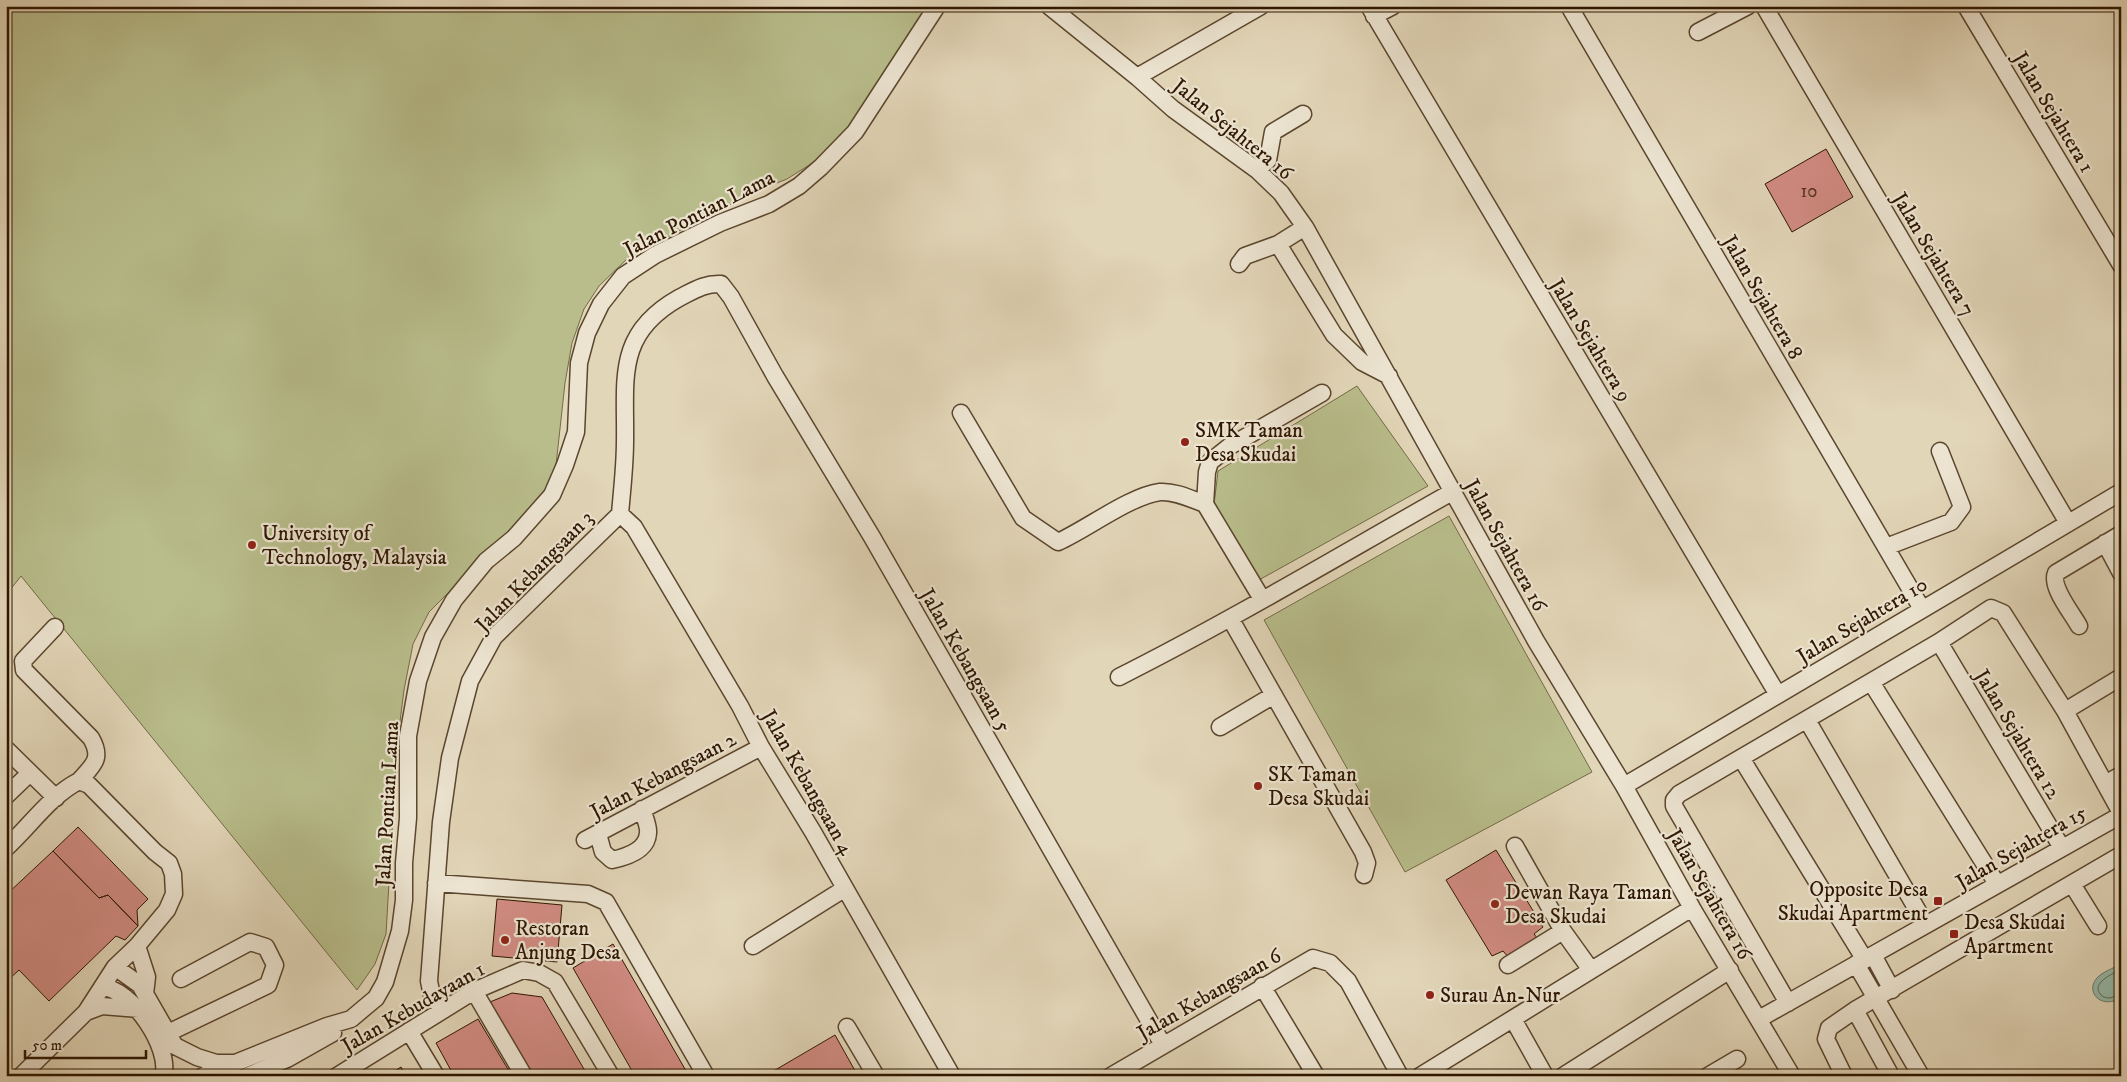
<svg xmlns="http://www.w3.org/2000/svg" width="2127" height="1082" font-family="'IM FELL DW Pica',serif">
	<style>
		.green { fill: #b8bd8b; stroke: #736a46 }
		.water { fill: #95baaa; stroke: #6c7866 }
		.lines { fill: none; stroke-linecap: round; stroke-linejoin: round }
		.shore { stroke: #626855; stroke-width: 1 }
		.building { fill: #d28c83; stroke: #2e1600 }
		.minor-casing { stroke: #5b462e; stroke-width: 19 }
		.minor { stroke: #ece4d1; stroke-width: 16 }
		.poi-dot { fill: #8f2418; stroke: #ece4d1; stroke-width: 2 }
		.labels { text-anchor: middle; stroke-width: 4.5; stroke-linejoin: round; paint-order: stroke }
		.number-label { font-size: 19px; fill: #573421 }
		.street-label { font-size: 21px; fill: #2e1600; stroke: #ece4d1 }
		.poi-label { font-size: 21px; fill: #2e1600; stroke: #ece4d1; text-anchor: start }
	</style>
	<rect width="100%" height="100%" fill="#e2d6b8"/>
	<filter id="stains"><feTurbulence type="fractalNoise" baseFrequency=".004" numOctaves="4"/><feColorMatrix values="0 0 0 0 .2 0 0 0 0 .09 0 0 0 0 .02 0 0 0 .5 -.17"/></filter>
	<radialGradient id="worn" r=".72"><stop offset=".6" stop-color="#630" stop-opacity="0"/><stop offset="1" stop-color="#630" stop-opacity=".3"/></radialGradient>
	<path class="green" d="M6,6h923l-77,119 -38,37 -27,17 -35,14 -123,64 -30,29 -15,23 -12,34 -7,40 -9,82 -8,23 -14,19 -105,105 -16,32 -9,46 -7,55 -11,189 -11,30 -18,26 -336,-414 -15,19z
		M1357,386l71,100 -169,94 -45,-75 4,-34z
		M1449,516l143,256 -187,100 -141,-252z"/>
	<path class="water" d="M2121,964v34c-21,12 -36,-7 -24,-20 5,-6 17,-10 24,-14z"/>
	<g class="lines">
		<path class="shore" d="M2121,969c-8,5 -31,14 -20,26 2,2 5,3 8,3 4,0 8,-3 12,-4"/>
	</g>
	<path class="building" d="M1826,149l27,48 -61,35 -27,-48z
		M78,827l70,72 -11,11 1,16 -30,-31 -9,3 -46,-47z
		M1496,850l47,77 -9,7 4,5 -29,19 -6,-7 -11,5 -46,-76z
		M53,851l46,47 9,-3 30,31 -13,14 -9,-4 -67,65 -30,-31 -13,12v-87z
		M497,899l65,6 -5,57 -65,-6z
		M613,944l76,132h-54l-62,-108z
		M512,993l30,4 46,79h-55l-43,-74z
		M478,1019l34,57h-58l-18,-33z
		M835,1035l23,41h-93z
		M401,1067l5,9h-19z"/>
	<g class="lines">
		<defs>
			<path id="minor" d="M1049,6l88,71 36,32 84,61 24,23 24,34 231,414 88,145 68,122 100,168
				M1369,6l409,689
				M1569,6l353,603
				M1764,6l304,517
				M1966,6l155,259
				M1374,16l19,-10
				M1698,32l50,-26
				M1137,77l124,-71
				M1257,170l11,-10 5,-28 30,-18
				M1278,244l27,-17
				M1239,264l6,-8 33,-12 56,91 28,27 27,14
				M961,413l62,105 35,24c29,-13 72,-46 102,-50 15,-1 31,7 45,12
				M620,514l14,13 106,179 21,41 52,85 139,244
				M2105,543l16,30
				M1886,547l65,-25 11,-15 -22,-56
				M1262,599l-57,-95 2,-32 3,-10 20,-16 92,-53
				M1230,618l133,234 4,11 -3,12
				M2079,626c-7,-13 -29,-39 -23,-53l65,-39
				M55,627l-32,34 1,9 67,68c12,21 2,27 -12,43
				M1939,642l123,206
				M1119,677c113,-57 223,-123 333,-185
				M1871,682l126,202
				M2065,711l56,102
				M1807,720l119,205
				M1220,727l54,-32
				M6,749l50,49
				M1741,758l124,202
				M2105,784l16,-9
				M1624,786l497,-294
				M6,796l24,-23
				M598,834l5,18 9,8c14,-3 35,-9 36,-27 1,-7 -4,-17 -6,-24
				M585,840l176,-93
				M1515,846l48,85
				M6,848c24,-22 45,-53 73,-67l10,4 66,67 14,11 4,11 1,20 -7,16 -30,36 -22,21 -29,45 -65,64
				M436,883l152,11 18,8 100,174
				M2072,884l26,42
				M137,946l10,31 -2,17
				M753,946l91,-57
				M1873,955l19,35
				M1856,964l65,112
				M1508,965l55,-34 28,39
				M115,967l25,18 35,61 22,11 19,6h17
				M1262,986l54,90
				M102,987c29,1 70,62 61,89
				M474,991l50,85
				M1788,1003l-114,-197v-6l5,-6 260,-152 52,-34 12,5 62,98 56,-34
				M442,1009l-10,-13 -3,-15 12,-159 9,-64 20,-77 24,-44 126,-123c2,-24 5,-48 5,-73 1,-62 -10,-107 54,-143 14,-7 26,-15 42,-14l10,13 44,79 97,161 291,508
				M1855,1010l36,66
				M86,1012l16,-6 37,3
				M1513,1019l32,57
				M1759,1019l362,-204
				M847,1027l29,49
				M409,1031l27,45
				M168,1033l100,-48 7,-20 -9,-18 -16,-5 -69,37
				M203,1076l124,-50 24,-7 25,-21 9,-16 15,-51 4,-31v-37l4,-45v-82l10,-55 15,-44 21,-37 32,-39 28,-23 38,-43 13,-30 11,-33 3,-69 8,-30 14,-29 22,-28 32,-21 65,-32 49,-19 30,-18 22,-19 34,-35 82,-126
				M247,1076l40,-17 46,-26
				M337,1076l137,-85 49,-21 16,3 16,9 56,94
				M1111,1076l202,-118 17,5 18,18 52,95
				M1420,1076l272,-168
				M1563,1076l167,-106
				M1708,1076l29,-17
				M1844,1076l-18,-37 3,-11 26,-18 266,-155"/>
		</defs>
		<use href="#minor" class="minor-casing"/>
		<use href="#minor" class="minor"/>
	</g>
	<g class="poi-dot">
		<circle cx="1185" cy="442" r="5"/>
		<circle cx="252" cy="545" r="5"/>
		<circle cx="1258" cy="786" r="5"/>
		<rect x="1933" y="896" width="10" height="10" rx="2.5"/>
		<circle cx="1495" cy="904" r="5"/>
		<rect x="1949" y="929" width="10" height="10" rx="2.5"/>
		<circle cx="505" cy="940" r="5"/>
		<circle cx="1430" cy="995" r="5"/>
	</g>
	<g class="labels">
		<g class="number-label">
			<text x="1809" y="197">10</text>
		</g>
		<g class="street-label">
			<text transform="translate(2054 112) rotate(59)" y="7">Jalan Sejahtera 1</text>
			<text transform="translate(1233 129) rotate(39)" y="7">Jalan Sejahtera 16</text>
			<text transform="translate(699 213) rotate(-27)" y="7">Jalan Pontian Lama</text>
			<text transform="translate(1934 254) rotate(59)" y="7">Jalan Sejahtera 7</text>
			<text transform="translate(1763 297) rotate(60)" y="7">Jalan Sejahtera 8</text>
			<text transform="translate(1591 340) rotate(59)" y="7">Jalan Sejahtera 9</text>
			<text transform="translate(1506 545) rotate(61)" y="7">Jalan Sejahtera 16</text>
			<text transform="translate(534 571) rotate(-46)" y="7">Jalan Kebangsaan 3</text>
			<text transform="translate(1862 620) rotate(-31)" y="7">Jalan Sejahtera 10</text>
			<text transform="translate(966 660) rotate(60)" y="7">Jalan Kebangsaan 5</text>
			<text transform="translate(2018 734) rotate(59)" y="7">Jalan Sejahtera 12</text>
			<text transform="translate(663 775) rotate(-28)" y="7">Jalan Kebangsaan 2</text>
			<text transform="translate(808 782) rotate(60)" y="7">Jalan Kebangsaan 4</text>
			<text transform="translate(387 804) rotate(-87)" y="7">Jalan Pontian Lama</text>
			<text transform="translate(2021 847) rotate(-30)" y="7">Jalan Sejahtera 15</text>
			<text transform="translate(1710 894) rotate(60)" y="7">Jalan Sejahtera 16</text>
			<text transform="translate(1209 994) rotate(-30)" y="7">Jalan Kebangsaan 6</text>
			<text transform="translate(413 1007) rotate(-30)" y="7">Jalan Kebudayaan 1</text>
		</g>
		<g class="poi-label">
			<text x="1195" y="437">SMK Taman<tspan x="1195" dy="24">Desa Skudai</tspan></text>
			<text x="262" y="540">University of<tspan x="262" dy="24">Technology, Malaysia</tspan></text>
			<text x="1268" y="781">SK Taman<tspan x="1268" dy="24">Desa Skudai</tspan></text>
			<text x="1928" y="896" text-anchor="end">Opposite Desa<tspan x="1928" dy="24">Skudai Apartment</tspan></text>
			<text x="1505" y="899">Dewan Raya Taman<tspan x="1505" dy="24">Desa Skudai</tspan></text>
			<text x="1964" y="929">Desa Skudai<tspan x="1964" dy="24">Apartment</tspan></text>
			<text x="515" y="935">Restoran<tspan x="515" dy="24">Anjung Desa</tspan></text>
			<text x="1440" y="1002">Surau An-Nur</text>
		</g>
	</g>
	<rect width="2127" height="1082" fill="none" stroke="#e2d6b8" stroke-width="25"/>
	<rect x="8" y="8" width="2112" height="1067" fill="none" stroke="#2e1600" stroke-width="2.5"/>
	<rect x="12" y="12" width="2102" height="1057" fill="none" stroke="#2e1600"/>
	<path d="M25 1050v8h121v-8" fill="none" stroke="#2e1600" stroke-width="2.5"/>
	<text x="32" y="1050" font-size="15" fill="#2e1600" stroke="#ece4d1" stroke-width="4" paint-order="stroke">50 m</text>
	<rect width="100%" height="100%" filter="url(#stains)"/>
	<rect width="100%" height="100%" fill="url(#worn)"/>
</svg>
